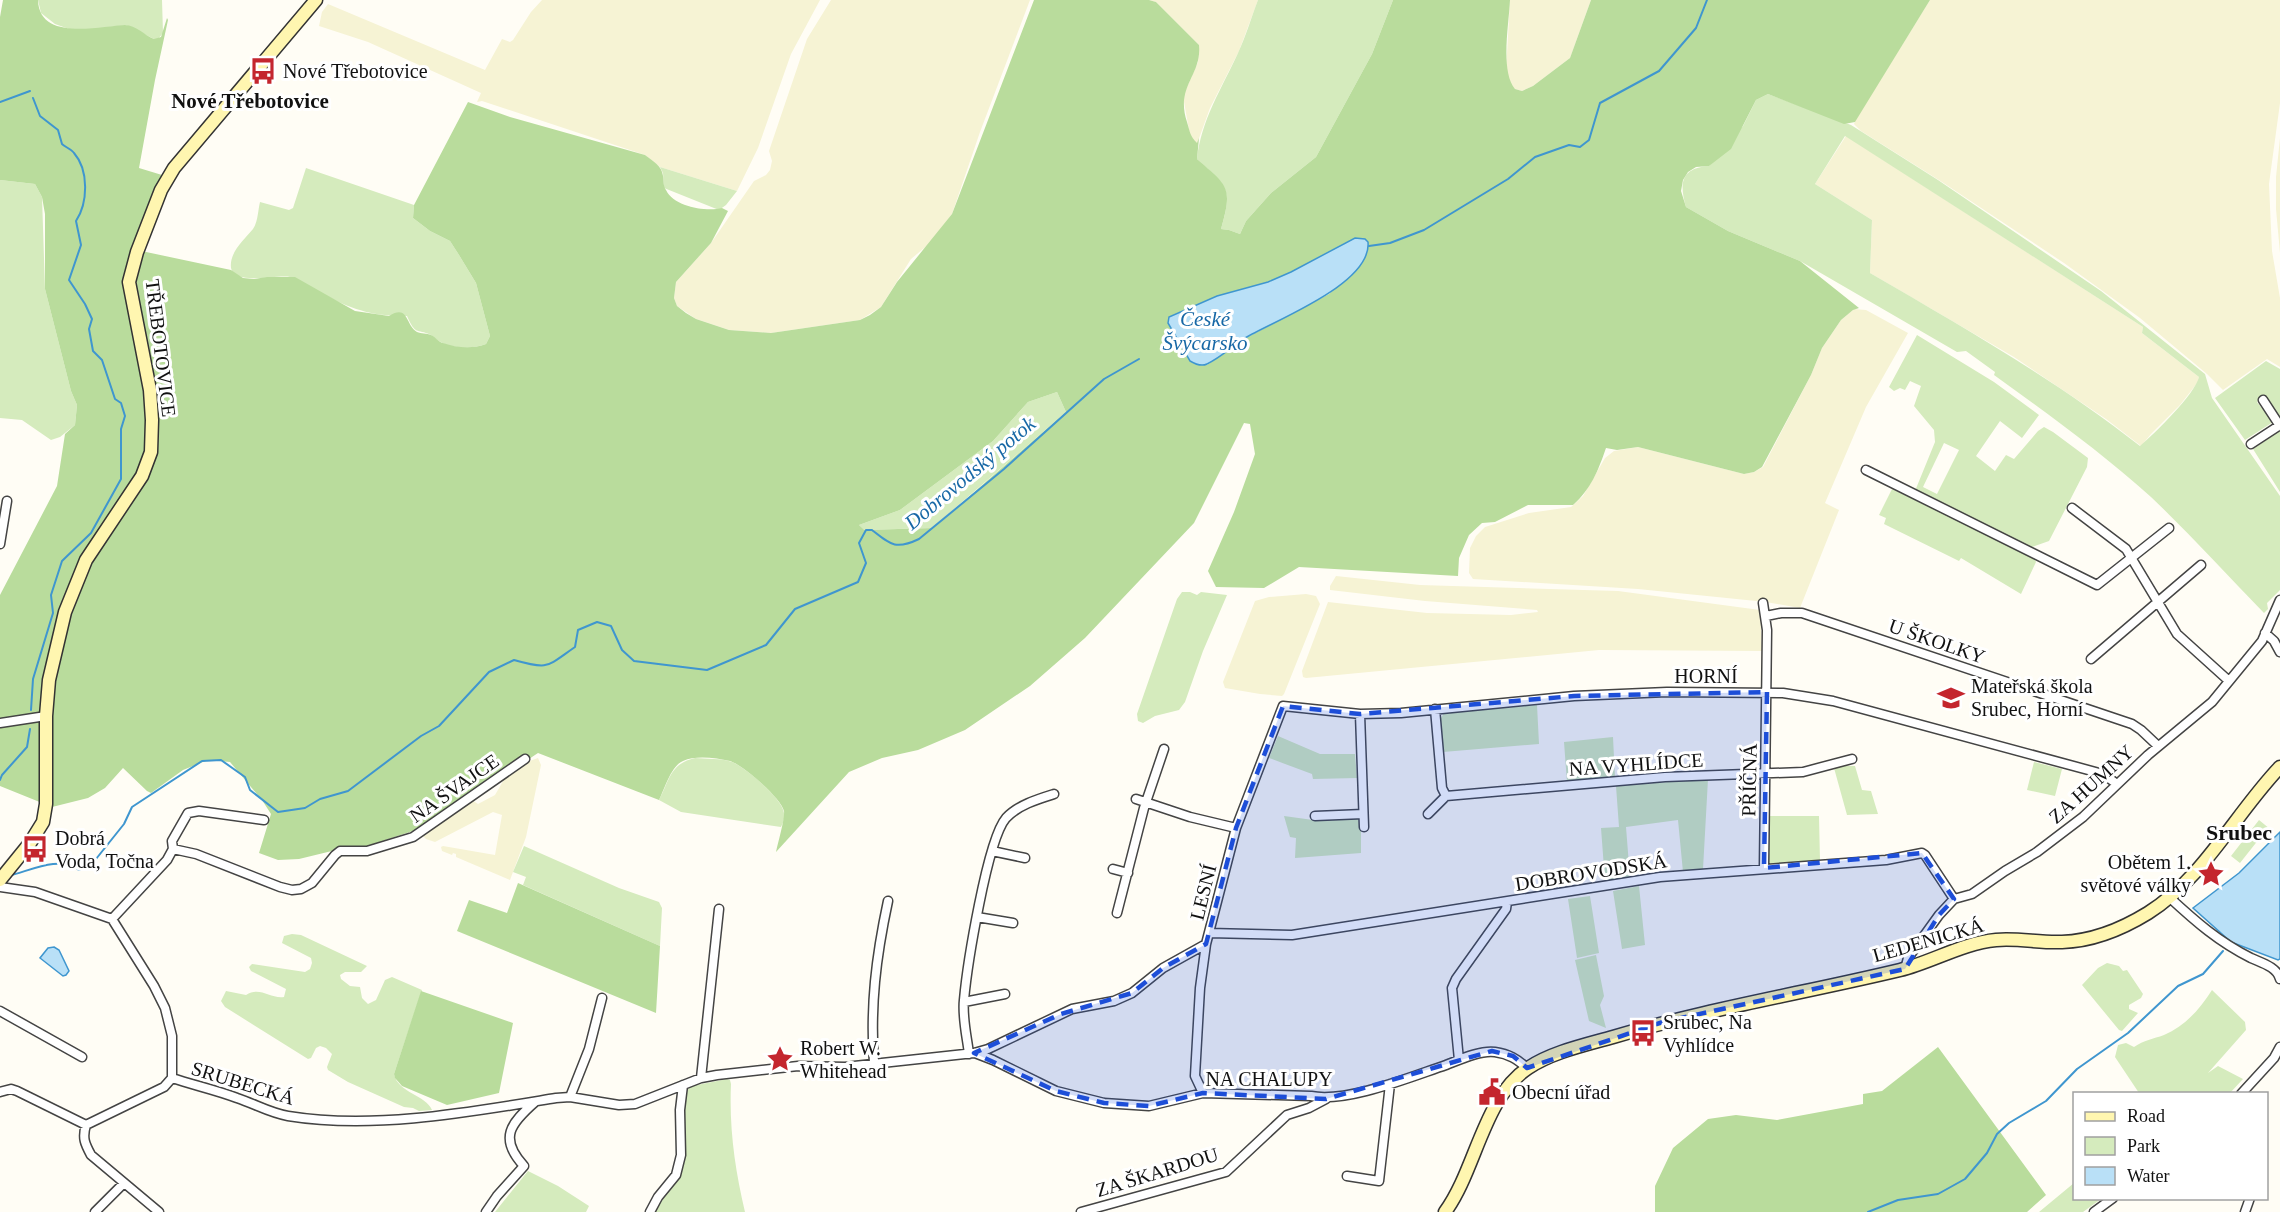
<svg xmlns="http://www.w3.org/2000/svg" width="2280" height="1212" font-family="Georgia,serif">
	<style>
		.farmland { fill: #f6f3d4 }
		.green { fill: #d5ebbd; fill-rule: evenodd }
		.forest { fill: #b9dc9c; fill-rule: evenodd }
		.water { fill: #b9e0f7; stroke: #3f96cf; stroke-width: 1.5 }
		.lines { fill: none; stroke-linecap: round; stroke-linejoin: round }
		.stream { stroke: #3f96cf; stroke-width: 2 }
		.street-casing { stroke: #444; stroke-width: 11 }
		.secondary-casing { stroke: #333; stroke-width: 15 }
		.street { stroke: #fff; stroke-width: 8 }
		.secondary { stroke: #fff6b0; stroke-width: 12 }
		.marked { fill: #1d4ed8; fill-opacity: 0.2; stroke: #1d4ed8; stroke-width: 4.5; stroke-dasharray: 12 8; stroke-linejoin: round }
		.labels { text-anchor: middle; stroke-width: 6; stroke-linejoin: round; paint-order: stroke }
		.poi-label { font-size: 20px; fill: #111; stroke: #fff; text-anchor: start }
		.street-label { font-size: 20px; fill: #111; stroke: #fff }
		.neighbourhood-label { font-size: 21px; font-weight: bold; fill: #111; stroke: #fff }
		.water-label { font-size: 21px; font-style: italic; fill: #1768a6; stroke: #fff }
		.quarter-label { font-size: 22px; font-weight: bold; fill: #111; stroke: #fff }
	</style>
	<rect width="100%" height="100%" fill="#fffdf5"/>
	<path class="farmland" d="M542,0h278l-29,54 -33,94 -21,43 -77,-24 -15,-12 -163,-54 -5,1 4,-9 -113,-51 -49,-16 3,-14 6,-8 157,66 17,-31 8,3 3,-2 18,-28z
		M831,0h199l-50,132 -28,82 -23,30 -18,15 -30,48 -21,13 -89,13 -42,-3 -33,-11 -19,-13 -3,-8 2,-16 35,-39 43,-62 12,-6 4,-5 2,-9 -3,-10 38,-112z
		M1149,0h109l-19,51 -29,57 -13,36 -7,-8 -7,-40 15,-34 1,-17 -43,-43z
		M1510,0h81l-21,58 -37,28 -11,5 -7,-2 -6,-6 -3,-12z
		M1930,0h350v103l-11,81 3,67 8,47v69l-13,-8 -44,31 -16,-16 -67,-56 -76,-55 -122,-81 -81,-51 -7,-7 2,-5z
		M1846,136l297,191 -1,6 57,44 -1,5 -18,23 -29,29 -10,12 -35,-27 -92,-62 -144,-84 2,-53 -57,-36z
		M2280,138v115l-4,-44v-32z
		M1854,309l12,1 42,23 -42,74 -41,96 14,7 -39,98 -34,-6 -128,-13 -165,-10 -4,-6 1,-25 6,-12 9,-9 44,-14 42,-6 12,-11 22,-38 9,-7 24,-4 106,27 10,-2 9,-5 48,-92 11,-27 19,-28z
		M1336,576l84,9 198,6 142,19 2,41 -163,-1 -293,28 -3,-1 -1,-6 26,-69 99,11 84,2 27,-3 -1,-2 -112,-9 -95,-11v-4z
		M1306,594l10,2 4,8 -36,90 -2,2 -22,-2 -35,-6 -2,-6 32,-81 14,-4z
		M538,758l3,7 -15,72 -16,43 -54,-23v-3l-3,-1 -1,2 -10,-4 -1,-4 2,-1 52,9 7,-40 -9,-3 -58,30 -9,-3 -4,-4 50,-35 6,4 17,-9 11,-19 21,-14z"/>
	<path class="green" d="M38,0h124l1,33 -5,6h-4l-28,-14 -40,5 -17,-1 -14,-5 -14,-11z
		M1258,0h135l-21,54 -56,103 -45,36 -25,28 -6,13 -11,-4 -8,-1c12,-41 6,-43 -24,-70 4,-39 25,-71 41,-106 8,-17 13,-35 20,-53z
		M1768,94l83,31 87,55 163,111 104,83 7,24 68,98v94l-13,13 1,6 -4,4c-38,-39 -74,-79 -113,-116 -49,-44 -103,-83 -157,-122l1,-3 -29,-21 -9,1 -157,-91 -72,-30 -42,-24c-7,-24 -5,-39 23,-41l34,-40 13,-26zM1845,136l298,191 -1,6 57,44c-4,17 -44,56 -59,69 -84,-66 -177,-119 -270,-173l2,-53 -57,-36z
		M660,167l77,24 -11,14 -7,5 -55,-22 -1,-15z
		M306,168l108,37 -1,13 17,13 20,10 9,14 17,28 14,53 -4,8c-13,5 -35,5 -47,-3 -3,-1 -5,-4 -8,-6 -15,-7 -15,1 -24,-19 -32,0 -52,-5 -80,-20 -12,-6 -24,-15 -37,-19 -12,-3 -56,9 -59,-9 -2,-16 14,-29 22,-39 5,-7 5,-19 7,-27l29,8 4,-2z
		M0,180l35,4 7,13 3,92 26,102 6,14 -2,20 -15,12 -9,3 -29,-20 -22,-2z
		M1917,335l77,47 45,33 -17,23 -22,-17 -24,35 19,15 11,-16 8,4 24,-28 6,-4 9,5 35,26 -1,9 -38,74 -17,6 -117,-56 20,-49 -1,-12 -20,-24 7,-20 -11,-5 -5,9 -5,-2 -6,3 -5,-4zM1944,443l15,7 -22,44 -14,-7z
		M2266,361l14,8v48l-16,-21 -7,6 16,20 -28,18 -30,-42z
		M1057,392l9,20 -134,116 -69,2 -4,-5 41,-15 93,-69 35,-39z
		M2280,431v61l-27,-43z
		M1892,489l141,67 3,6 -15,32 -60,-36 -2,3 -75,-37 2,-6 -7,-3z
		M1182,592h8l7,3 4,-3 26,3 -24,56 -18,51 -6,8 -24,6 -12,7 -5,-2 -1,-7 40,-115z
		M1537,705l2,39 -96,8 -3,-32 4,-7z
		M1278,736l42,18h35l2,24 -44,1 -1,-5 -43,-16z
		M1613,737l2,41 -48,4 -3,-40z
		M695,758c11,1 26,0 37,4 13,5 51,37 52,51 1,5 -1,10 -3,14l-100,-15 -22,-12c11,-21 11,-36 36,-42z
		M2034,762l28,7 -7,27 -28,-6z
		M1836,766h19l7,24 9,1 7,23 -31,1 -13,-47z
		M1708,779l-5,90 -20,3 -5,-52 -52,7 4,51 -25,3 -4,-53 18,-1 -3,-41z
		M1284,816l29,4 45,-1 3,8v26l-66,5 1,-20 -6,-1z
		M1767,816h52l1,45 -52,3z
		M2259,820l11,9 -9,11 -2,-1 -19,24 -9,-7z
		M524,846l95,42 40,14 3,6 -2,38 -137,-61 3,-8 -13,-5z
		M1639,886l6,59 -23,4 -9,-58z
		M1590,896l9,57 -22,5 -9,-59z
		M292,934l9,1 66,31 -6,6h-16l-5,3 1,4 9,7 10,1 2,11 6,6 8,-4 9,-20 7,-3 30,13 -28,84c4,19 32,21 38,36l-13,1 -6,-3 -9,-1 -56,-25 -20,-12 -1,-3 5,-13 -6,-6 -6,-2 -4,2 -5,10 -3,1 -83,-52 -4,-6 5,-10 20,4c14,-9 24,4 38,2l2,-8 -35,-18 -2,-4 3,-3 53,8 5,-3 2,-6 -1,-5 -29,-15 2,-7z
		M1596,955l8,41 -4,9 6,23 -17,-7 -14,-61z
		M2107,963l12,3 4,5 4,-1 16,24 -2,4 -12,7v4l9,4 -16,18 -3,-1 -37,-45 16,-17z
		M2212,990l33,32 1,8 -38,43 10,-7 25,13 -13,14h-91l-24,-36 3,-12 8,-2 8,4c10,-7 19,-8 30,-12 21,-9 36,-26 48,-45z
		M727,1079l3,1 1,4c-2,44 4,85 14,128h-91l21,-30 10,-90 7,-6z
		M528,1171l30,15 31,20 -3,6h-91z
		M2074,1183v15l27,1 -18,13h-44z"/>
	<path class="forest" d="M3,0h35c1,42 63,26 87,25 11,0 19,10 29,14l7,-2 6,-19 1,2 -13,60 -16,88 23,7 -30,74 99,21 12,8 11,1 13,-2h28l60,34 34,5c20,-12 16,9 28,16 4,2 10,1 14,3 5,2 7,7 12,8 14,5 30,6 43,1l4,-8 -14,-53 -17,-28 -9,-14 -20,-10 -17,-13 1,-13 54,-103 42,15 135,38c8,6 17,11 18,21 1,5 0,10 3,14 8,17 41,22 56,18l6,3 -17,32 -35,39 -2,16 3,8 9,7 10,6 33,11 42,3 89,-13 10,-5 11,-8 16,-25 55,-68 82,-214h115l7,2 43,43c3,31 -24,41 -12,77 3,10 3,14 10,21l2,-5 -2,21c31,27 36,28 24,70l8,1 11,4 6,-13 25,-28 45,-36 56,-103 21,-54h117c-1,24 -10,71 5,89l7,2 11,-5 37,-28 21,-58h339l-75,122 -11,2 -76,-30 -12,6 -25,49 -22,17 -13,1 -8,5 -5,8 -2,11 5,16 42,24 72,30 59,47 -6,2 -12,10 -19,28 -11,27 -49,92 -8,5 -10,2 -106,-27 -21,3 -11,-2c-8,23 -15,41 -33,57h-45l-33,17 -13,1 -13,12 -10,23 -1,18 -159,-9 -35,21 -48,-1 -8,-16 26,-59 21,-58 -5,-30 -6,-1 -50,100 -109,115 -55,48 -65,44 -47,20 -36,8 -33,14 -73,80c2,-10 9,-33 8,-41 -3,-13 -41,-46 -54,-50 -14,-3 -34,-6 -47,0 -12,5 -18,27 -24,39l-121,-47 -110,73 -67,22 -21,1 -41,10 -21,1 -19,-7 12,-39 -9,-14 -32,-38 -22,-2 -25,10 -32,23 -4,-2 -24,-23 -18,20 -17,10 -36,9 -52,-21v-191l57,-109 8,-52 10,-9 2,-20 -6,-14 -26,-102v-75l-3,-17 -7,-13 -35,-4v-163zM1355,238l2,1 -2,33 -26,22 -83,44 -39,27 -17,-4 -22,-38 1,-6 48,-21 51,-14 23,-10zM1057,392l9,20 -133,116 -69,2 -5,-5 41,-15 93,-69 35,-39z
		M518,883l142,63 -4,67 -199,-82 12,-31 38,13z
		M421,991l92,32 -14,70 -52,12 -45,-19 -7,-8 -1,-4z
		M1938,1047l108,148 -19,17h-372v-26l18,-38 35,-29 28,-4 41,5 86,-16v-10l19,-3z"/>
	<path class="water" d="M1355,238l10,1 3,3c4,42 -93,78 -123,96 -12,8 -25,20 -38,26 -6,3 -12,0 -17,-3l-22,-38 1,-6 48,-21 51,-14 23,-10z
		M2280,832v127l-2,1 -47,-18 -38,-34 46,-35z
		M54,947l5,3 10,21 -3,4 -3,1 -23,-18 8,-10z"/>
	<g class="lines">
		<path class="stream" d="M0,102l30,-11
			M1369,246l21,-3 34,-13 84,-51 27,-22 34,-12 11,2 9,-7 11,-37 59,-32 37,-43 11,-28
			M31,710l2,-31 20,-66 -2,-18 11,-34 29,-28 30,-54v-50l4,-13 -4,-13 -6,-4 -13,-39 -9,-9 -4,-22 3,-10 -7,-15 -16,-24 12,-35 -5,-24c12,-18 13,-51 -2,-68 -3,-4 -9,-6 -12,-9l-4,-14 -18,-14 -7,-18
			M0,780l2,-5 25,-28 3,-18
			M8,876c22,-5 51,-21 71,-6l9,-1 36,-45 8,-17 70,-46 19,-1 24,17 5,13 28,22 27,-4 15,-9 28,-8 73,-55 18,-10 50,-54 25,-12c35,10 32,7 61,-13l3,-17 19,-8 14,4 11,24 12,11 73,9 59,-25 29,-36 63,-27 8,-19 -7,-20 7,-13h6c19,15 24,20 47,9l85,-70 100,-90 35,-20
			M1868,1212l30,-12 40,-6 27,-15 22,-26 10,-19 12,-11 37,-22 31,-32 51,-36 50,-47 25,-12 20,-23"/>
		<defs>
			<path id="street" d="M2263,400l17,26
				M2251,444l29,-19
				M1866,470l231,115 72,-57
				M2072,508l54,41 51,85 52,47
				M0,544l7,-43
				M1763,603l4,27 -3,238
				M1766,616l15,-3h21l330,111 9,6 17,16
				M2265,633l9,8 6,11
				M2091,659l110,-94
				M1435,709l7,79 4,8
				M1360,714l4,113
				M0,723l46,-7
				M1136,799l54,18 46,11
				M1428,814l18,-18 219,-19 138,-5 49,-13
				M1315,816l48,-2
				M173,849l23,5 84,33 12,3 9,-1 11,-6 23,-28 5,-4h27l46,-14 112,-78
				M992,851l33,7
				M1113,869l15,4
				M0,887l35,5 77,27 42,67 11,22 7,28v42
				M2169,897c27,25 50,45 82,61 11,5 26,9 29,21
				M1117,913l27,-105 20,-59
				M977,917l36,6
				M112,919l55,-59 6,-11 -1,-8 16,-28 11,-2 65,9
				M1209,933l83,2 368,-58 226,-17 36,-7 3,2 29,44
				M1905,969l3,-11 31,-43 15,-16 18,-5 33,-23 32,-19 46,-35 65,-62 64,-53 50,-61 18,-41
				M964,1002l41,-8
				M0,1011l82,46
				M975,1053l18,7 63,31 48,12 45,3 54,-13 108,3c36,7 99,-19 135,-31 13,-5 34,-15 49,-13 14,2 22,7 32,16
				M969,1054c-2,-17 -7,-37 -5,-54 3,-33 23,-160 42,-182 12,-13 32,-19 48,-24
				M1459,1060l-7,-72 4,-9 50,-70 1,-7
				M874,1063c-4,-57 2,-106 14,-162
				M172,1078c21,7 44,12 65,20 18,6 33,15 51,18 86,14 183,-4 268,-18l14,-1 49,8 16,-1 66,-26 16,-3 81,-9 47,1 129,-14 14,-4 84,-40 42,-8 18,-8 31,-25 43,-24
				M701,1078l18,-169
				M0,1092l11,-3 6,2 69,34
				M1203,1093l-8,-17 5,-88 6,-44 30,-116 47,-122 77,8 41,-1 173,-17 93,-4 116,1 50,8 270,73 14,10
				M2241,1094l33,-36 6,-11
				M570,1097l19,-48 13,-51
				M1347,1176l32,5 11,-97
				M95,1212l29,-29
				M159,1212l-68,-57c-6,-11 -9,-17 -5,-30l78,-38 8,-9
				M486,1212l11,-16 27,-30c-26,-28 -13,-43 11,-64
				M650,1212l8,-15 18,-22 5,-20 -1,-45 3,-25
				M1081,1212l145,-40 61,-57 22,-7 17,-9
				M2094,1212l19,-14
				M2245,1212l5,-14"/>
			<path id="secondary" d="M0,880l30,-37 13,-21 3,-18v-88l3,-36 16,-68 21,-52 56,-84 9,-24 1,-32 -2,-30 -21,-108 8,-30 24,-62 13,-22 142,-168
				M1445,1212c31,-42 38,-114 83,-144 24,-16 57,-23 85,-31 94,-28 191,-44 287,-67 32,-8 63,-27 96,-30 22,-2 44,3 66,2 31,-1 60,-13 86,-29 56,-35 87,-99 132,-146"/>
		</defs>
		<use href="#street" class="street-casing"/>
		<use href="#secondary" class="secondary-casing"/>
		<use href="#street" class="street"/>
		<use href="#secondary" class="secondary"/>
	</g>
	<path class="marked" d="M1767,692l-3,176 158,-15 32,46 -15,16 -34,54 -242,53 -136,46 -14,-12 -21,-5 -166,48 -123,-6 -54,13 -45,-3 -48,-12 -82,-38 87,-39 71,-21 31,-25 43,-24 30,-116 47,-122 77,8 214,-18z"/>
	<defs>
		<symbol id="bus-bare" viewBox="-9 -9 18 18"><path d="M-5-6H5V4H4V6H2V4H-2V6H-4V4H-5ZM-3.5-4V0h7V-4ZM-3.5 1.2v1.5H-2V1.2ZM2 1.2v1.5H3.5V1.2Z" fill="#c4262e" stroke="#fff" stroke-width="2.5" paint-order="stroke"/></symbol>
		<symbol id="school-bare" viewBox="-9 -9 18 18"><path d="M0-5L7-2L0 1L-7-2ZM-4 1L0 2.5L4 1V4Q0 6-4 4Z" fill="#c4262e" stroke="#fff" stroke-width="2.5" paint-order="stroke"/></symbol>
		<symbol id="sight-bare" viewBox="-9 -9 18 18"><path d="M0-6L1.8-2.2L6-1.7L2.9 1.2L3.7 5.4L0 3.3L-3.7 5.4L-2.9 1.2L-6-1.7L-1.8-2.2Z" fill="#c4262e" stroke="#fff" stroke-width="2.5" paint-order="stroke"/></symbol>
		<symbol id="civic-bare" viewBox="-9 -9 18 18"><path d="M-.6-6.5H3V-4.5H.6V-3L4-1V1h2V6H-6V1h2V-1L-.6-3ZM-1.2 2.5V6h2.4V2.5Z" fill="#c4262e" stroke="#fff" stroke-width="2.5" paint-order="stroke"/></symbol>
	</defs>
	<g fill-rule="evenodd">
		<use href="#bus-bare" x="244" y="52" width="38" height="38"/>
		<use href="#school-bare" x="1932" y="679" width="38" height="38"/>
		<use href="#bus-bare" x="16" y="830" width="38" height="38"/>
		<use href="#sight-bare" x="2192" y="855" width="38" height="38"/>
		<use href="#bus-bare" x="1624" y="1014" width="38" height="38"/>
		<use href="#sight-bare" x="761" y="1040" width="38" height="38"/>
		<use href="#civic-bare" x="1473" y="1073" width="38" height="38"/>
	</g>
	<g class="labels">
		<g class="poi-label">
			<text x="283" y="78">Nové Třebotovice</text>
			<text x="1971" y="693">Mateřská škola<tspan x="1971" dy="23">Srubec, Horní</tspan></text>
			<text x="55" y="845">Dobrá<tspan x="55" dy="23">Voda, Točna</tspan></text>
			<text x="2191" y="869" text-anchor="end">Obětem 1.<tspan x="2191" dy="23">světové války</tspan></text>
			<text x="1663" y="1029">Srubec, Na<tspan x="1663" dy="23">Vyhlídce</tspan></text>
			<text x="800" y="1055">Robert W.<tspan x="800" dy="23">Whitehead</tspan></text>
			<text x="1512" y="1099">Obecní úřad</text>
		</g>
		<g class="street-label">
			<text transform="translate(161 348) rotate(83)" y="7">TŘEBOTOVICE</text>
			<text transform="translate(1937 641) rotate(19)" y="7">U ŠKOLKY</text>
			<text x="1706" y="683">HORNÍ</text>
			<text transform="translate(1636 764) rotate(-4)" y="7">NA VYHLÍDCE</text>
			<text transform="translate(1749 780) rotate(-89)" y="7">PŘÍČNÁ</text>
			<text transform="translate(2091 784) rotate(-42)" y="7">ZA HUMNY</text>
			<text transform="translate(454 788) rotate(-35)" y="7">NA ŠVAJCE</text>
			<text transform="translate(1591 872) rotate(-9)" y="7">DOBROVODSKÁ</text>
			<text transform="translate(1203 892) rotate(-76)" y="7">LESNÍ</text>
			<text transform="translate(1928 940) rotate(-16)" y="7">LEDENICKÁ</text>
			<text x="1269" y="1086">NA CHALUPY</text>
			<text transform="translate(243 1083) rotate(17)" y="7">SRUBECKÁ</text>
			<text transform="translate(1157 1172) rotate(-17)" y="7">ZA ŠKARDOU</text>
		</g>
		<g class="neighbourhood-label">
			<text x="250" y="108">Nové Třebotovice</text>
		</g>
		<g class="water-label">
			<text x="1205" y="326">České<tspan x="1205" dy="24">Švýcarsko</tspan></text>
			<text transform="translate(970 473) rotate(-40)" y="7">Dobrovodský potok</text>
		</g>
		<g class="quarter-label">
			<text x="2239" y="840">Srubec</text>
		</g>
	</g>
	<rect x="2073" y="1092" width="195" height="108" fill="#ffffff" stroke="#a0a0a0" stroke-width="1.5"/>
	<rect x="2085" y="1112" width="30" height="9" fill="#fff6b0" stroke="#a0a0a0" stroke-width="1.5"/>
	<text x="2127" y="1122" font-size="18" fill="#111111">Road</text>
	<rect x="2085" y="1137" width="30" height="18" fill="#d5ebbd" stroke="#a0a0a0" stroke-width="1.5"/>
	<text x="2127" y="1152" font-size="18" fill="#111111">Park</text>
	<rect x="2085" y="1167" width="30" height="18" fill="#b9e0f7" stroke="#a0a0a0" stroke-width="1.5"/>
	<text x="2127" y="1182" font-size="18" fill="#111111">Water</text>
</svg>
